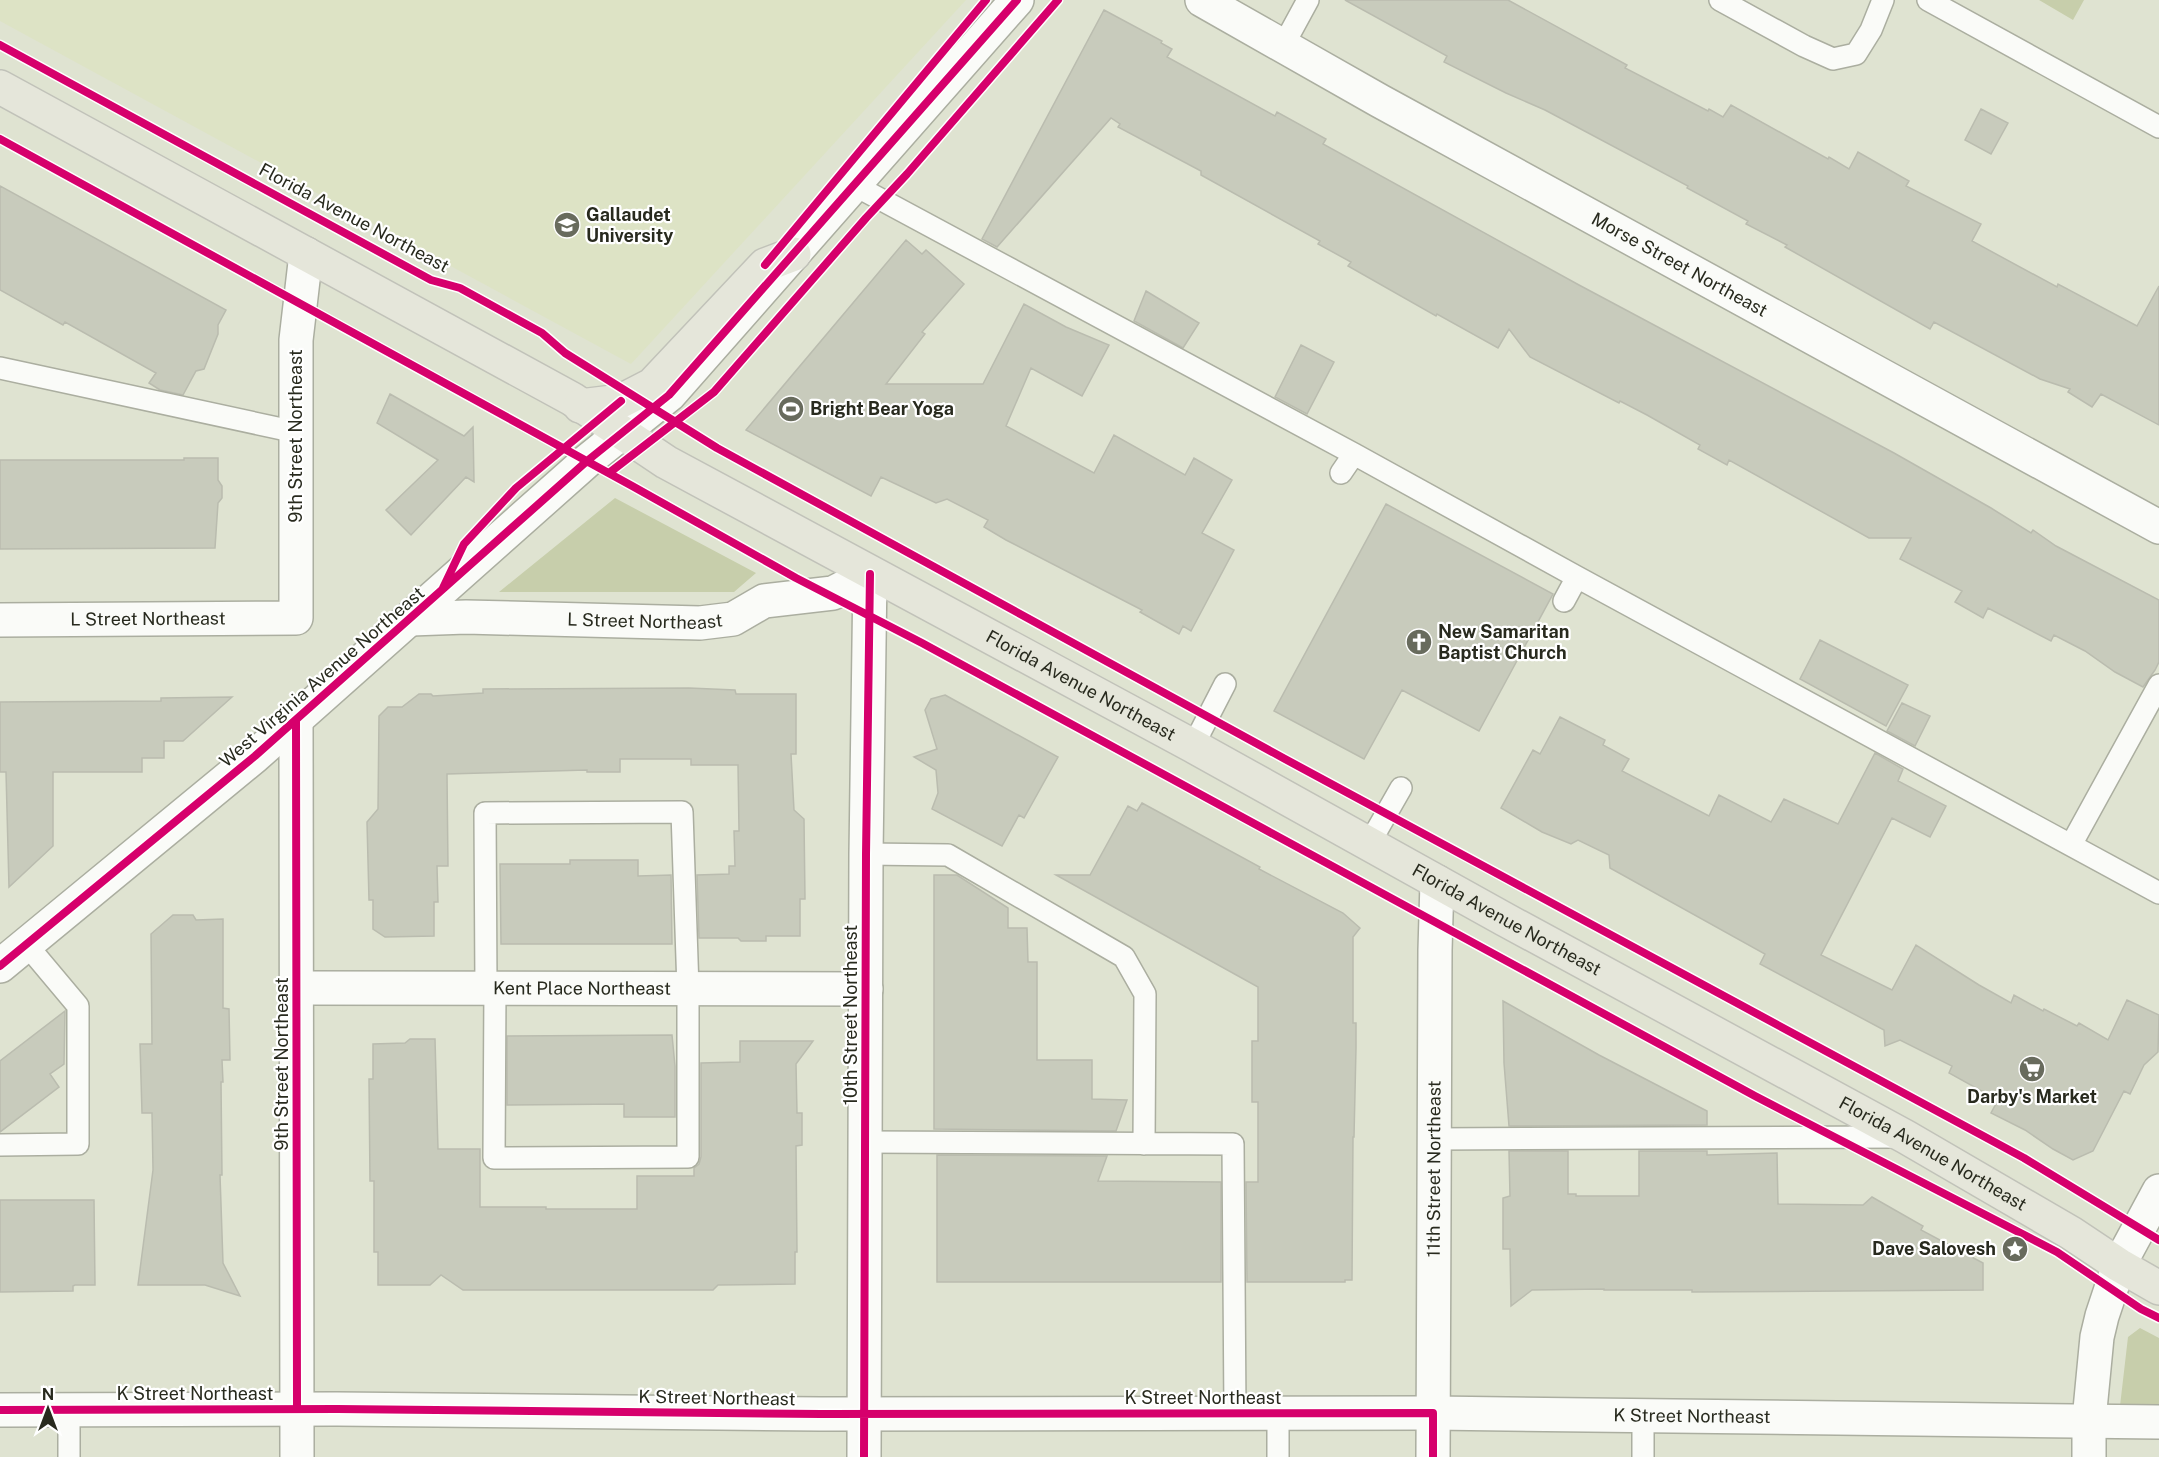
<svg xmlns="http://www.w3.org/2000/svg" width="2159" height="1457" font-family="'Public Sans',sans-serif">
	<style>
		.built { fill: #dde3c5 }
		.green { fill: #c7ceab }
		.building { fill: #c8cbbc; stroke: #babcaf; stroke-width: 1.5 }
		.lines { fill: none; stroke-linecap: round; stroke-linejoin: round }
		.lane-casing { stroke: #abaea0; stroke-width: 24 }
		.street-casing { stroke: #abaea0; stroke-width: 36 }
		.secondary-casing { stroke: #abaea0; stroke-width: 36 }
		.primary-casing { stroke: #c1c2b9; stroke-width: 36 }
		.lane { stroke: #fafbf8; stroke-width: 21 }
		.street { stroke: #fafbf8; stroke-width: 33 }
		.secondary { stroke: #fafbf8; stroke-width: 33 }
		.primary { stroke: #e5e6da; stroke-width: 33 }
		.cycleway-casing { stroke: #fff; stroke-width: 11 }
		.cycleway { stroke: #d6006c; stroke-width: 8 }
		.labels { text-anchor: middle; stroke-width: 4.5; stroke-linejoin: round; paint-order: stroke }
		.poi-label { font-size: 18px; font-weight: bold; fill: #282a1e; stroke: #fff; text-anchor: start }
		.street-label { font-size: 18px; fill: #282a1e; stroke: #fff }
	</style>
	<rect width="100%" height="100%" fill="#dfe3d1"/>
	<path class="built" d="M0,0h966l-335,364 -631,-343z"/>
	<path class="green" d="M2039,0h45l-11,20z
		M615,498l141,75 -22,19h-235z
		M2140,1328l19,10v73l-39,-5 8,-69z"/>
	<path class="building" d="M1345,0h163l119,65 -2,3 83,43 1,-2 14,8 8,-12 97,54 1,-2 20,12 9,-17 51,29 -3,5 75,38 -9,17 85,46 1,-3 79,42 22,-40v139l-58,-31 -9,13 -24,-15 2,-3 -30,-10 -106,-57 -4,7 -145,-82 2,-2 -41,-21 2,-3 -61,-33 1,-2 -143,-76 -39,-17 -62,-31 3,-6z
		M1104,10l58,31 -1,2 11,6 -5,8 108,59 2,-4 49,27 -3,5 256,141 315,168 97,55 40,25 2,-3 23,16 103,54v62l-4,8 -12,17 -28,-15 -30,-21 -31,-16 -3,6 -63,-33 -5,10 -28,-16 7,-11 -62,-32 11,-21h-42l-140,-78 -2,5 -29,-16 2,-4 -53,-30 -27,-14 -1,2 -89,-46 -21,-28 -11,19 -61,-34 -1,2 -88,-50 3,-4 -33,-18 2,-3 -119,-66v-4l-83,-44 2,-3 -9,-6 -114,129 -15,-8z
		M1981,109l27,14 -17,31 -26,-14z
		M0,186l226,124 -8,15v9l-14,35 -8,2 -13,24 -23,-5 -11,-7 7,-10 -91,-51 -2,3 -63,-35z
		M906,240l16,14 4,-4 38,34 -42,48 3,2 -39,50h97l41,-80 42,23 43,18 -27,51 -51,-28 -25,58 88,47 20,-38 71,40 9,-17 38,22 -30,53 32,17 -43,81 -8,-5 -4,8 -39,-22 2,-2 -136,-70 -22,-13 4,-7 -41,-21 -11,4 -55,-26 -10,19 -125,-66z
		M1146,291l53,32 -16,25 -49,-27z
		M1301,345l33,17 -27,52 -32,-17z
		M390,394l74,42 9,-9 1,55 -8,-5 -55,58 -25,-25 52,-50 -61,-37z
		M184,458h34v22l4,6v12l-4,5 -3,45 -215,1v-89h184z
		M1386,504l167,90 -74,137 -77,-41 -38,69 -90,-48z
		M1820,640l88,45 -22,41 -86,-47z
		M689,688l46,2 1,4h60v60h-5l3,56 10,9 1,80h-5v37h-34v5h-25l-3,-3h-39l-2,-63 32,-1v-8h6l-1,-35h5l-1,-66h-47v-6h-71v13h-33v-2l-140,4 1,92h-11l1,36h-4v34l-49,1 -12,-8v-29h-4l-2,-78 11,-13 1,-93 9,-9h14l17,-13h12l2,2 50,-3v-4z
		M945,695l113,62 -34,61 -5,-3 -17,31 -70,-37 6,-16 -2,-23 -22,-13 23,-8 -12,-39 6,-11z
		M232,697l-49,44h-19v17h-22v14h-89v74l-44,41 -3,-115h-6v-70l161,-1v-3z
		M1902,703l28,13 -15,30 -28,-15z
		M1560,717l45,23 -2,5 26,14 -7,12 87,45 10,-21 52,27 13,-23 54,25 37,-71 28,16 -5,12 48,25 -16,31 -38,-19 -71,137 71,35 24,-45 63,40 32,18 3,-8 29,16 1,-2 33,17 2,-3 29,17 19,-40 32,15 -1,37 -14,13 -14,29 -6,-3 -31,60 -20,9 -20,-11 -28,-19 -34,-17 7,-13 -49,-27 3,-7 -52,-26 -15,6 -1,-16 -124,-66 5,-10 -155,-86 -1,-13 -31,-15 -7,4 -29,-12 -41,-24 32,-58 7,4z
		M1142,803l118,64 -1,2 84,44 17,15 -7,9v86h3v25l-2,89h-1l-1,143h-7v2h-98l-1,-100h12v-80h-6v-61h6v-54l-202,-112h34l38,-69 9,5z
		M570,860h68v16l33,-1 1,69h-171l-1,-80h70z
		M934,875h23l51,33v20h19l1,34h9v98h55v39l35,1 -11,31 -182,-2z
		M173,915h20l3,5 27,-1v89l6,1 1,51h-8l1,22h-2l1,93h-2l3,88 17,33 -35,-11h-67l15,-115 -1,-57h-10l-2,-69h12l-1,-110z
		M1503,1001l96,54 108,56v14l-198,1 -5,-63z
		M65,1011l-1,53 -14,10 9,13 -59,45v-71z
		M672,1035l3,31v51h-51v-13l-117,1v-69z
		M410,1039h25l3,110h42v58h66v2h91v-33h57v-8l5,-4 2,-7v-94l39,-1v-21h73l-17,23 1,49h5v32l-6,1 1,106h-2v32l-77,1 -5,5h-250l-22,-15 -11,10h-52v-33h-4v-71h-4l-1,-102h4v-35l32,-1z
		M1509,1151h59v43h8v2h63v-45h68v4l70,-2 1,51 85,1 9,-8 51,29 -2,4 62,33v27l-291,2v-2h-88v-1l-72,1 -21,16 -1,-57h-7v-51l7,-2z
		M937,1155l170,1 -9,25 123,1v100h-284z
		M0,1200h94l1,85h-20l-2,1v5l-73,1z"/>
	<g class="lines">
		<defs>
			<path id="lane" d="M1720,0l84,46 29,13 23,-5 15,-24 12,-30
				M1928,0l231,127
				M1283,46l25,-46
				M854,185l500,269 223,123 582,316
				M0,368l296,64
				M1341,473l13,-19
				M1564,601l13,-24
				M1193,746l32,-62
				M1369,844l32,-56
				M2071,845l88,-160
				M866,854l82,1 176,102 21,37 -1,150
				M486,988l-1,-175 197,-1 6,177v168l-194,1 1,-170
				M1435,1139l464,-2
				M865,1142l368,2 2,269
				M0,1145l78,-1v-138l-52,-62
				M69,1410v47
				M1278,1413v44
				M1643,1416v41"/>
			<g id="street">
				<path id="s1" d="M1202,0l178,101 779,426"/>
				<path id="s2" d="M411,619l55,-2 234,6 33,-4 31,-18 69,-8 37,-19 -4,280 -2,603"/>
				<path id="s3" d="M0,620l296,-2v-278l10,-86"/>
				<path d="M296,720l1,737"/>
				<path id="s4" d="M297,988l569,1"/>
				<path d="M2119,1265l40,-74"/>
				<path id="s5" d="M1433,1457l2,-507 2,-68"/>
				<path d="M2089,1457v-37"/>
			</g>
			<g id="secondary">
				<path d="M0,966l255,-210 332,-295 82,-66 348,-395"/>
				<path id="s6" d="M0,1410l337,-1 484,5 612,-1 726,9"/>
				<path d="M2089,1420l8,-83 5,-21 17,-51"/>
			</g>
			<g id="primary">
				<path id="s7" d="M0,87l572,312 94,63 527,284 311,173 402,218 165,96 48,32 40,23"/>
				<path d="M580,406l41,-5 31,-16 113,-120 29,-11"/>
			</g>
		</defs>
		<use href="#lane" class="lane-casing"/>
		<use href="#street" class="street-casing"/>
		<use href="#secondary" class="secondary-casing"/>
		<use href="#primary" class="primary-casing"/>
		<use href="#lane" class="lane"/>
		<use href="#street" class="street"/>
		<use href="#secondary" class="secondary"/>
		<use href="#primary" class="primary"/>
		<defs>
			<path id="cycleway" d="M0,45l431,235 29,8 82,45 23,20 152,95 568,311 739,399 135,82
				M0,139l634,348 162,91 126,65 833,453 302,156 84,57 18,9
				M765,265l221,-265
				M609,473l105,-81 152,-174 41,-44 151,-174
				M443,588l21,-44 52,-56 105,-87
				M296,720l1,689
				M0,966l255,-210 332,-295 82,-66 348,-395
				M0,1410l337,-1 484,5 612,-1v44
				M864,1457l2,-603 4,-280"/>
		</defs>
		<use href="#cycleway" class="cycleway-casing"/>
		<use href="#cycleway" class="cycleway"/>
	</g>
	<defs>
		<symbol id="university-disc" viewBox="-11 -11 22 22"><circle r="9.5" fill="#686b5d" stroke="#fff"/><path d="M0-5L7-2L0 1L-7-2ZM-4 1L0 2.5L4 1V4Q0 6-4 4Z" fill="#fff"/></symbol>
		<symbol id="stadium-disc" viewBox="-11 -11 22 22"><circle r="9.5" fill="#686b5d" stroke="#fff"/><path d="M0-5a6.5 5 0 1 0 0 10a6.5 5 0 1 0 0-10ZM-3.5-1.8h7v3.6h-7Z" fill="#fff"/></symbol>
		<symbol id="church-disc" viewBox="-11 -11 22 22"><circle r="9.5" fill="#686b5d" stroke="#fff"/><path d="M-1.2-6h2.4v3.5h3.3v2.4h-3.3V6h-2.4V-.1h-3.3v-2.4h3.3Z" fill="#fff"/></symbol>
		<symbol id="supermarket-disc" viewBox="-11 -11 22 22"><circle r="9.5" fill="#686b5d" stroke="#fff"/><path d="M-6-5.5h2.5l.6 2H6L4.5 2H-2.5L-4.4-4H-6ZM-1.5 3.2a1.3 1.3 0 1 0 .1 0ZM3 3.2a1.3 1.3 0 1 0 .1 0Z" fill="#fff"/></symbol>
		<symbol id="sight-disc" viewBox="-11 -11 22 22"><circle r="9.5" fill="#686b5d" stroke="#fff"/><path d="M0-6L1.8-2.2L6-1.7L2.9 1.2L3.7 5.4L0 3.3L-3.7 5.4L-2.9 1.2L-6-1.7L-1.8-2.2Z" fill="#fff"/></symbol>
	</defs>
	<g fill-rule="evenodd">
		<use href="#university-disc" x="552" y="210" width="30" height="30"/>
		<use href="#stadium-disc" x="776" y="394" width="30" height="30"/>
		<use href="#church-disc" x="1404" y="627" width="30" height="30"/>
		<use href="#supermarket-disc" x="2017" y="1054" width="30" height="30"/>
		<use href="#sight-disc" x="2000" y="1234" width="30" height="30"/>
	</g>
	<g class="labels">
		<g class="poi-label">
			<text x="586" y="221">Gallaudet<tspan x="586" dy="21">University</tspan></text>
			<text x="810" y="415">Bright Bear Yoga</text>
			<text x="1438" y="638">New Samaritan<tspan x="1438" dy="21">Baptist Church</tspan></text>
			<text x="2032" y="1103" text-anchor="middle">Darby's Market</text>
			<text x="1996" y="1255" text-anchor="end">Dave Salovesh</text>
		</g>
		<g class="street-label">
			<text transform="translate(354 218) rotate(28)" y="6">Florida Avenue Northeast</text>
			<text dy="6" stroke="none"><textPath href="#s1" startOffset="546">Morse Street Northeast</textPath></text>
			<text transform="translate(296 436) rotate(-90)" y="6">9th Street Northeast</text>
			<text dy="6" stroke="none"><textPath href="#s3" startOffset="148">L Street Northeast</textPath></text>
			<text dy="6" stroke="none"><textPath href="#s2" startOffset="234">L Street Northeast</textPath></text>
			<text transform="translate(322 677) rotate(-41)" y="6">West Virginia Avenue Northeast</text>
			<text dy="6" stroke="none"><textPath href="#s7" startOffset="1236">Florida Avenue Northeast</textPath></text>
			<text dy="6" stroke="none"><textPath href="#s7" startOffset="1722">Florida Avenue Northeast</textPath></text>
			<text dy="6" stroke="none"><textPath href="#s4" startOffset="285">Kent Place Northeast</textPath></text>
			<text transform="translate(851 1015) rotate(-90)" y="6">10th Street Northeast</text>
			<text transform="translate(282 1064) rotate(-90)" y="6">9th Street Northeast</text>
			<text dy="6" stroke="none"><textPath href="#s7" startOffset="2208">Florida Avenue Northeast</textPath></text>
			<text dy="6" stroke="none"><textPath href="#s5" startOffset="288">11th Street Northeast</textPath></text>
			<text x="195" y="1400">K Street Northeast</text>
			<text transform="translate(717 1398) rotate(1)" y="6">K Street Northeast</text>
			<text x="1203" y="1404">K Street Northeast</text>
			<text dy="6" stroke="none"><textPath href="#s6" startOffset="1692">K Street Northeast</textPath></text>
		</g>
	</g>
	<g transform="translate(48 1409)" stroke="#ffffff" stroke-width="4.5" paint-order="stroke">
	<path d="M0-4.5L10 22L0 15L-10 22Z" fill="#282a1e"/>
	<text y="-9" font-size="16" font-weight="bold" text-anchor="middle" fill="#282a1e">N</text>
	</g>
</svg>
